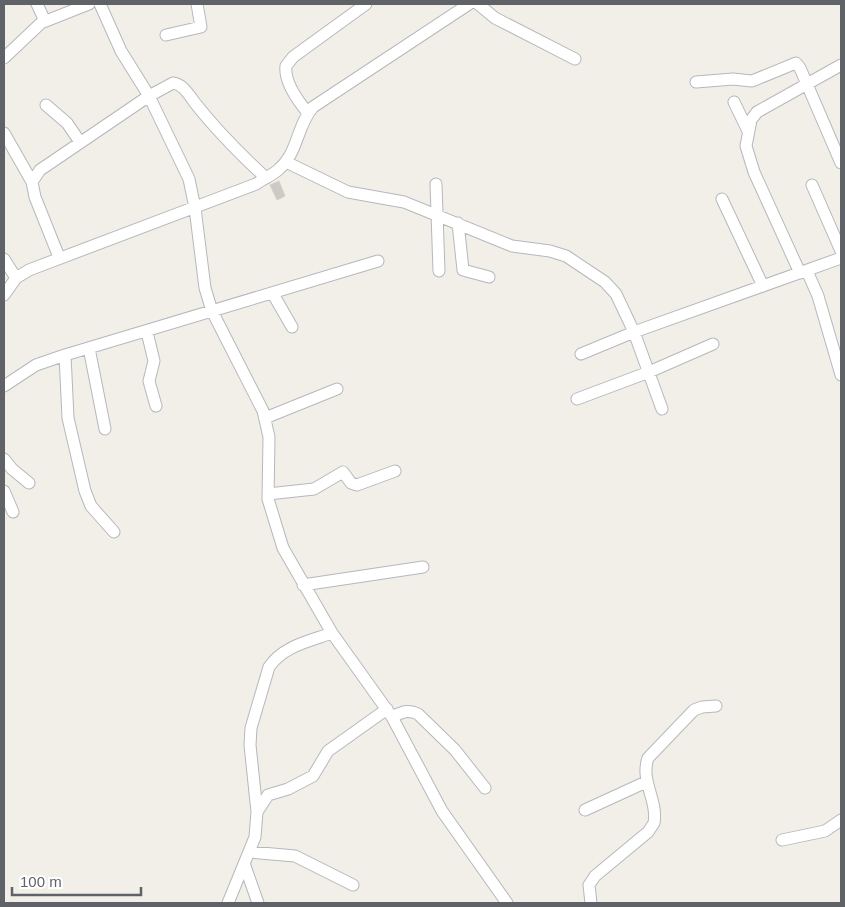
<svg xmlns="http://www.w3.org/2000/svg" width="845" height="907" font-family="Helvetica,sans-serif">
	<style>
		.building { fill: #cccac5; stroke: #d6d1c6 }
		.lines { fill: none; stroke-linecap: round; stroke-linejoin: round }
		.minor-casing { stroke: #b5b8bc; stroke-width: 13 }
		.minor { stroke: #fff; stroke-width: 11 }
	</style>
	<rect width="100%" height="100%" fill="#f1efe8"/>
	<path class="building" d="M279,181l6,15 -8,4 -7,-15z"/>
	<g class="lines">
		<defs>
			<path id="minor" d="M37,4l8,17
				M100,4l21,47 28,45 40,83 6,29 10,80 7,23 51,100 6,26 -1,62 15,49 49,85 60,84 50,94 65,92
				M478,4l17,14 80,41
				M166,35l35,-8 -4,-23
				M4,58l37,-35 48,-19
				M696,82l37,-3 19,2 44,-18 4,5 41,95
				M734,102l14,29
				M46,105l21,18 13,19
				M308,113c-10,-12 -24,-31 -22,-47l7,-9 73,-53
				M4,133l28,49
				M286,162l62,30 56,10 108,44 38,5 16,5 39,26 11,12 18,38 28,77
				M436,184l3,87
				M812,185l29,66
				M722,199l41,87
				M458,223l5,47 26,7
				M59,257l-24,-60 -3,-15 8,-12 109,-74 24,-13c10,1 16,12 22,20 22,28 45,51 71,75
				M4,259l12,19
				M807,271l11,25 23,79
				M800,273l-46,-101 -8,-26 5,-26 6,-8 84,-47
				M273,294l19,33
				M4,295l12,-17 13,-8 227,-86c7,-5 17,-9 23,-15 19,-16 18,-44 34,-62l156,-103
				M147,332l7,29 -5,20 7,25
				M89,348l16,81
				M581,354l53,-22 207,-74
				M65,355l3,63 17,73 6,15 23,26
				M4,386l32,-21 29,-10 313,-94
				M577,399l72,-27 64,-28
				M265,418l72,-29
				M4,459l8,10 17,14
				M4,491l9,21
				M268,494l46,-5 29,-17 8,11 6,2 38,-14
				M303,585l120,-18
				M392,717c10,-5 16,-8 26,-3l37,36 30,38
				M585,810l61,-28
				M257,812l11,-17 20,-6 25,-13 15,-25 59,-42
				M782,840l43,-9 16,-11
				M250,852l45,4 58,29
				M245,866l13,37
				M228,903l27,-66 2,-25 -7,-67 1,-17 18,-61c14,-21 41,-26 63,-34
				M591,903l-2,-18 6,-9 53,-44 6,-9c4,-23 -14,-42 -6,-65l46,-48 8,-3 14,-1"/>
		</defs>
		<use href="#minor" class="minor-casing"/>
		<use href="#minor" class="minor"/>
	</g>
	<rect width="845" height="907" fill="none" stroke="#5f6368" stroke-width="10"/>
	<path d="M12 887v8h129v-8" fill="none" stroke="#5f6368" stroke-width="2.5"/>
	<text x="20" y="887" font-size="15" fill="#5f6368" stroke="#ffffff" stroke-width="4" paint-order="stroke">100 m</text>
</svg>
